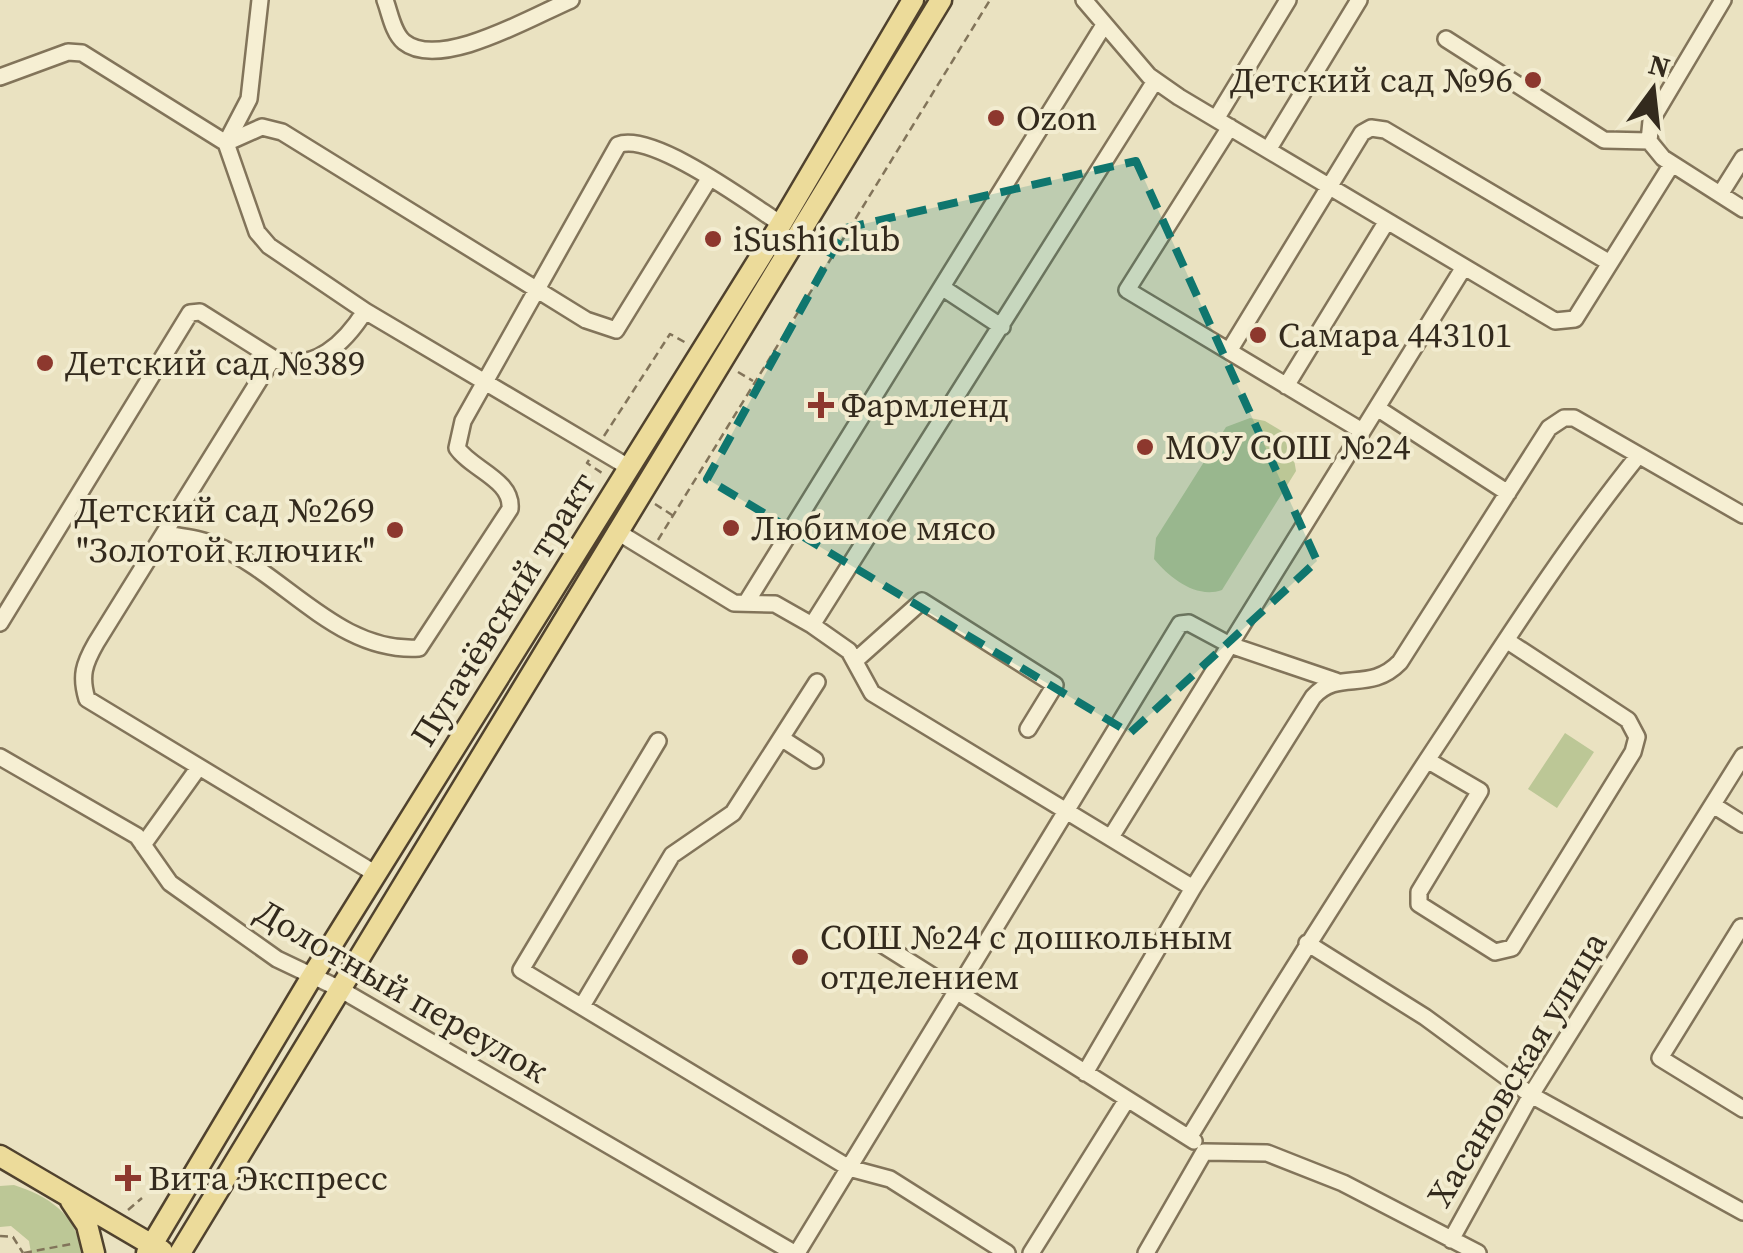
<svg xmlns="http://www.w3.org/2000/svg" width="1743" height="1253" font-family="'Source Serif 4',serif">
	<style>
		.green { fill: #bcc796 }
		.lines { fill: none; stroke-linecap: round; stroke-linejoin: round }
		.minor-casing { stroke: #82745a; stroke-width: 20 }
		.major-casing { stroke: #50422e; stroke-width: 25 }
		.path { stroke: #82745a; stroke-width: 2.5; stroke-dasharray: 8 5; stroke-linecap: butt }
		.minor { stroke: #f6efd3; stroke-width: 15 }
		.major { stroke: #ecdb9a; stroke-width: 20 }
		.marked { fill: #0f766e; fill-opacity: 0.2; stroke: #0f766e; stroke-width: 8; stroke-dasharray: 20 12; stroke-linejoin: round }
		.poi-dot { fill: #8d382e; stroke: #f2ecd0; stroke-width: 4 }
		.labels { text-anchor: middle; stroke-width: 8; stroke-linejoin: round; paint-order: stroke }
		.poi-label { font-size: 35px; fill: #332a1d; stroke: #f2ecd0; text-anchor: start }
		.street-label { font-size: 35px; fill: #332a1d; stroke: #f2ecd0 }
	</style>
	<rect width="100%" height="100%" fill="#eae2c1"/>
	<path class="green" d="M1250,418l15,3 25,15 6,35 -74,119c-26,9 -52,-12 -68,-31l2,-21 70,-111z
		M1565,733l29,19 -37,56 -29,-19z
		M14,1185c34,11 63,29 67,68h-50l-2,-12 -18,-15 -11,1v-41z"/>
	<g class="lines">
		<defs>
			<path id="minor" d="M385,0c5,13 8,33 19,42 36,29 129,-26 167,-42
				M1084,0l65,76 30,21 376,224 20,-2 97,-155
				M1723,0l-72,121 -2,20 14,17 80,51
				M1446,39l158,101 45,1
				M0,77l68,-25 14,1 144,90
				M1216,119l72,-119
				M1230,127l-103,163 235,141
				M226,143l36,-16 20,5 304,188 30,10 93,-151
				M226,143l31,89 12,14 96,65 265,157
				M226,143l23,-44 11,-99
				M1268,150l91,-150
				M1721,193l22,-35
				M943,288l59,39
				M365,311c-19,30 -51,64 -92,47l-177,285c-12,21 -16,33 -9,56l289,175
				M1229,351l133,-218 9,-5 14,2 225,133
				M1286,386l101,-165
				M1377,408l131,85
				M616,531l118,72 41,1 37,21 37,26 23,42 321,195
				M166,534c18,3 37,5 54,13 67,30 119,106 199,101l91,-139c3,-29 -39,-40 -53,-61l6,-27 155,-276c34,-14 132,59 163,79
				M746,603l358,-578
				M0,623l190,-310 10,-1 73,46
				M812,625l343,-544
				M856,660l66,-59 133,84 -27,44
				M781,738l34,22
				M658,741l-137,229 328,198 41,11 117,74
				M0,757l137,79 33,47 107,76 61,29 456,265
				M1427,760l53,31 -61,101v12l76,48 17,-4 121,-196 4,-15 -9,-17 -122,-80
				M1713,805l30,19
				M1111,837l353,-570
				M143,845l56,-78
				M1741,927l-81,131 83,51
				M880,943l314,198
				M1307,943l118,74 106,78 212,117
				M582,1006l90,-151 61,-42 84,-131
				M1085,1073l108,-185 120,-191c26,-29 56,-3 87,-35l149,-234 15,-10h10l169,97
				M1190,1136c83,-137 168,-272 257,-406 61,-93 121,-187 191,-274
				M1451,1240l80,-145 212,-339
				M797,1253l383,-629 9,-1 41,22 106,36
				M1031,1253l95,-152
				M1146,1253l58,-101 63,1 76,30 135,70"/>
			<path id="major" d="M0,1156l162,95
				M71,1201l16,24 7,28
				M147,1253l164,-275 470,-754 132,-224
				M180,1253l761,-1253"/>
		</defs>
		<use href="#minor" class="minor-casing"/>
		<use href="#major" class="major-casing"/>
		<path class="path" d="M738,372l15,9
			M604,436l66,-102 18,10
			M589,460l-2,3 15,10
			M655,504l17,11
			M658,540l332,-540
			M128,1210l14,-12
			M0,1236l13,1 10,16
			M24,1253l47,-9"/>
		<use href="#minor" class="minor"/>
		<use href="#major" class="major"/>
	</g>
	<path class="marked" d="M1136,161l181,400 -187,172 -423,-254 139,-251z"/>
	<g class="poi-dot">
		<circle cx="1533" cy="80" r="10"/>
		<circle cx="996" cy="118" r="10"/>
		<circle cx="713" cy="239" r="10"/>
		<circle cx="1258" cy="335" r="10"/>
		<circle cx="45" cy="363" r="10"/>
		<path d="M816 390h10v10h10v10h-10v10h-10v-10h-10v-10h10z"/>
		<circle cx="1145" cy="447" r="10"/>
		<circle cx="731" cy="528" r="10"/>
		<circle cx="395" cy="530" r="10"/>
		<circle cx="800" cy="957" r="10"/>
		<path d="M123 1163h10v10h10v10h-10v10h-10v-10h-10v-10h10z"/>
	</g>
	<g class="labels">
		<g class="poi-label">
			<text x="1513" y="92" text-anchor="end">Детский сад №96</text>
			<text x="1016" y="130">Ozon</text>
			<text x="733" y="251">iSushiClub</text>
			<text x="1278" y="347">Самара 443101</text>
			<text x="65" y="375">Детский сад №389</text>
			<text x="841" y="417">Фармленд</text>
			<text x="1165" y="459">МОУ СОШ №24</text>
			<text x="375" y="522" text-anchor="end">Детский сад №269<tspan x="375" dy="40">"Золотой ключик"</tspan></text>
			<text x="751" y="540">Любимое мясо</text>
			<text x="820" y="949">СОШ №24 с дошкольным<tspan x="820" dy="40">отделением</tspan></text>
			<text x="148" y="1190">Вита Экспресс</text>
		</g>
		<g class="street-label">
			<text transform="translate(503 609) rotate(-58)" y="12">Пугачёвский тракт</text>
			<text transform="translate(402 991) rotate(30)" y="12">Долотный переулок</text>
			<text transform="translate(1517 1069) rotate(-59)" y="12">Хасановская улица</text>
		</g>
	</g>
	<g transform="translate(1653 90) rotate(15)" stroke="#f2ecd0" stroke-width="8" paint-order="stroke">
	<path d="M0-8L18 38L0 25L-18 38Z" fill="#332a1d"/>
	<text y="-15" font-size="28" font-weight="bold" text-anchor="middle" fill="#332a1d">N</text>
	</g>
</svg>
